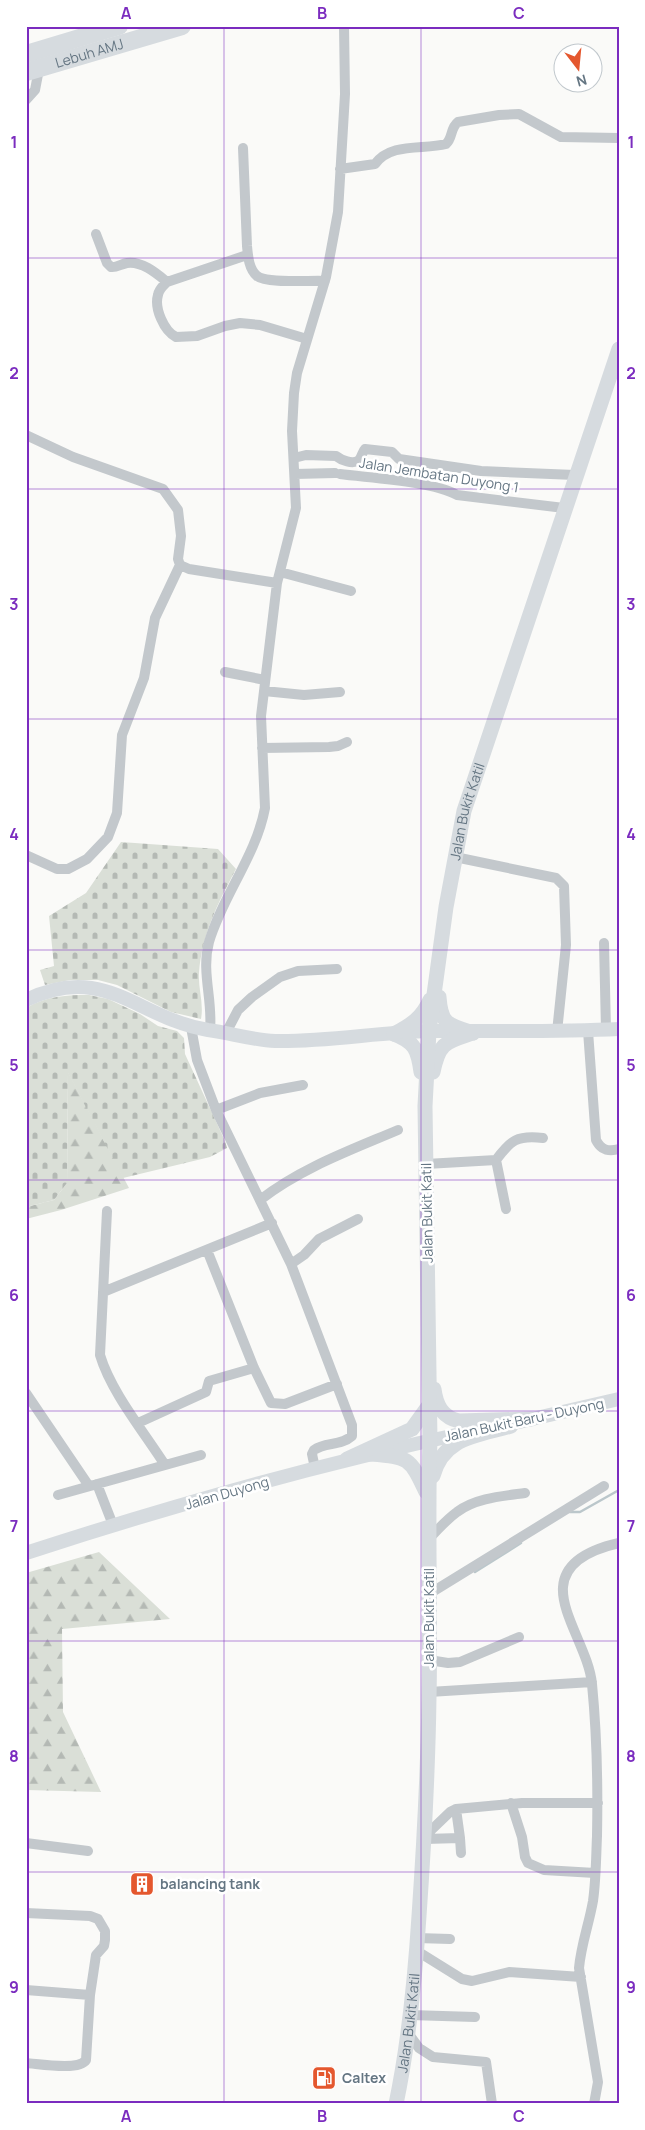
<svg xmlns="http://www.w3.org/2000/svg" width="645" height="2130" font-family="Manrope,sans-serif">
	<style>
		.forest { fill: url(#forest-firs) }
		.cemetery { fill: url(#cemetery-stones) }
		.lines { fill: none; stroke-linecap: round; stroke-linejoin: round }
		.stream { stroke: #bbc7cb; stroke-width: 2.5 }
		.street { stroke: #c3c8cc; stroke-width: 10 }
		.secondary { stroke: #d6dbdf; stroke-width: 14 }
		.primary { stroke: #d6dbdf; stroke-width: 15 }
		.highway { stroke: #d6dbdf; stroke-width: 18 }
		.grid { fill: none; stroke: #7b2cbf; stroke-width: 1; stroke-opacity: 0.55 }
		.labels { text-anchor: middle; stroke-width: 5; stroke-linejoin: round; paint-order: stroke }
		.street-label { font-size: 14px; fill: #657683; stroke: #fff }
		.poi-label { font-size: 14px; font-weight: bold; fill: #657683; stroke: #fff; text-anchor: start }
		.neatline { fill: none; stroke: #7b2cbf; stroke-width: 2 }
		.grid-label { font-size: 16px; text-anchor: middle; font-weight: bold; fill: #7b2cbf }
	</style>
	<defs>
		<pattern id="forest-firs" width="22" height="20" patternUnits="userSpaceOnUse" patternTransform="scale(1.25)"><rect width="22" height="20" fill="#dadfd7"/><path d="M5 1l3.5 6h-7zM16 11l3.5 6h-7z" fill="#b4b9b4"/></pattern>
		<pattern id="cemetery-stones" width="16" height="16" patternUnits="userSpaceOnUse" patternTransform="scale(1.25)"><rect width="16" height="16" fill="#dadfd7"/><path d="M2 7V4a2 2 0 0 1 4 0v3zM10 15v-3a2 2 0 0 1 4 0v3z" fill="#b4b9b4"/></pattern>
	</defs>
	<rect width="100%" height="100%" fill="#fafaf8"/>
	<path class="forest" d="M68,1072l61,116 -68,22 -35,9v-12l28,-7 13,-17z
		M99,1552l71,67 -108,10 1,83 38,80 -75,-2v-217z"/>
	<path class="cemetery" d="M121,842l97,7 18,20c-18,34 -34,65 -37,104 -1,16 5,30 2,46l-30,-7 -54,-27 -19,-5h-28l-25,5 -5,-15 14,-4 -5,-50 37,-23z
		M89,995l19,4 32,15 18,12 19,5 7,7 1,16 40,87 2,7 -17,9 -87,21 -55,-105 -1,110 -13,17 -28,7v-199c20,-12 41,-13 63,-13z"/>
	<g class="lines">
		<path class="stream" d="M570,1512h10l39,-22
			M475,1572l46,-29"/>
		<path class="street" d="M26,100l9,-10 4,-21
			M243,148l4,98c1,11 2,23 10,30 10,8 54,4 68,5
			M340,169l35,-5c16,-22 48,-14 71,-20 7,-6 4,-16 12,-22l41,-7 20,-1 42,23 58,1
			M96,234l11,29 4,4c5,1 10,-3 16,-4 15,-2 29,10 40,19l80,-27
			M167,282c-4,4 -8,7 -9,13 -4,13 6,36 18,42l21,-1 28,-10 15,-3 20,2 47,14
			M26,435l47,22 90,32 15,21 3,26 -3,23 2,6
			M294,458l12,-3 30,1c5,4 17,9 23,4 3,-3 3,-8 6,-11l27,3 7,7 82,12 94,4
			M295,474l40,-1
			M340,474c30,4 93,7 117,21l107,13
			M280,572l71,19
			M225,672l40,8
			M264,691l40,4 36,-3
			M262,748l67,-1 9,-1 9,-4
			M26,855l31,14h11l19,-10 21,-22 9,-24 5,-78 22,-57 11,-60 25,-53 9,4 88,14
			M455,857l101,21 8,8 2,59 -9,87
			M604,943l2,87
			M191,1027l6,33 19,50 75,154 61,161v11c-11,10 -27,6 -38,14l-2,4 3,14
			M210,1030c3,-30 -9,-58 -1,-88 14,-47 47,-86 56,-134l-4,-92 16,-133 19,-75 -4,-77 2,-38 3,-20 29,-96 12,-65 7,-118 -1,-68
			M588,1031l8,109c5,10 12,12 23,9
			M226,1033l12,-23 14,-13 28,-20 18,-6 39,-2
			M216,1110l44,-17 43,-8
			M496,1160c15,-20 21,-25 47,-22
			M426,1164l70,-4 10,49
			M260,1200c41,-32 91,-50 138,-70
			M107,1211l-7,144c11,37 44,77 65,110
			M207,1250l47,118 17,35 14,1 52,-20
			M291,1264l13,-9 15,-16 39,-20
			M103,1292l169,-69
			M26,1393l63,93
			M138,1423l68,-31 3,-11 45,-13
			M97,1484l16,41
			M58,1495l143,-40
			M428,1540c9,-10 18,-20 29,-28 18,-14 46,-16 68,-19
			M429,1594l175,-108
			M429,1660l19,3 12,-1 59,-25
			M429,1692l163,-10
			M511,1803l11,34 3,20 3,6 16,7 51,3
			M425,1836l25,-24 6,-3 66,-6h76
			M460,1838l1,15
			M425,1839l35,-1 -4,-29
			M26,1843l62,8
			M26,1913l64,3 8,3 7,12v9l-1,6 -8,9 -6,40 -4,65c-7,11 -46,4 -60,3
			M417,1938l33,1
			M417,1951l45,28 10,2 37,-9 72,5
			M26,1990l64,5
			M410,2015l65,2
			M408,2033l11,15 14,9 53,5 6,42
			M594,2104l4,-22 -19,-114c2,-23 10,-44 14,-67 3,-21 3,-43 4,-65 1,-50 0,-101 -5,-152 -3,-32 -31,-69 -29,-97 2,-28 34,-39 56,-44"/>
		<path class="secondary" d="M26,1000c80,-38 110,18 182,30 22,3 45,10 67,11 52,1 104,-9 155,-10 63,0 126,1 189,-2
			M519,1422l100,-23
			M26,1553c147,-48 297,-90 448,-122"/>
		<g class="primary">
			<path d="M439,997c2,27 8,28 34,36"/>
			<path d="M394,1034c21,8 24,16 27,38"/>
			<path d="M394,1034c17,-9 28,-16 36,-34"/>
			<path d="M433,1072c6,-30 13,-30 40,-39"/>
			<path d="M434,1389c2,16 8,28 25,32l72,-2"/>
			<path d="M370,1454c38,3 40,3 56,38"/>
			<path d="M347,1459l65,-30 18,-25"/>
			<path d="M433,1476c10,-39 44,-40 78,-50"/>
			<path id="s1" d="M396,2104c13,-62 19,-125 23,-188 5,-72 9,-146 10,-219 2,-85 -2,-171 1,-257l-5,-334 4,-75 17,-124 18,-96 155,-462"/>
		</g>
		<g class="highway">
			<path d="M26,54l93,-28"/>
			<path id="s2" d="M26,72l156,-46"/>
		</g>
	</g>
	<path class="grid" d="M224,26v2078M421,26v2078M26,258h593M26,489h593M26,719h593M26,950h593M26,1180h593M26,1411h593M26,1641h593M26,1872h593"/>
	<defs>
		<symbol id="building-square" viewBox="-11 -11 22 22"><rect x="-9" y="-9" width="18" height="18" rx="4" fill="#e4572e" stroke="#fff"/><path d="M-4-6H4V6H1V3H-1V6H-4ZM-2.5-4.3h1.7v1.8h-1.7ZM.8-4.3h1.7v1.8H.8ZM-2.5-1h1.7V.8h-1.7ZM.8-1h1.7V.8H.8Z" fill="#fff"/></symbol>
		<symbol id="fuel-square" viewBox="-11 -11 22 22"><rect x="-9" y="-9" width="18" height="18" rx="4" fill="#e4572e" stroke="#fff"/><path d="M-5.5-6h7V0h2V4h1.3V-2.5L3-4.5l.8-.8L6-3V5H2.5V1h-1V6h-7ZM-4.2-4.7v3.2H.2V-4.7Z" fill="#fff"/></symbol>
	</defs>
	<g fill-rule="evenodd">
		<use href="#building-square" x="128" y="1870" width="28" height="28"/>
		<use href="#fuel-square" x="310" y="2064" width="28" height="28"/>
	</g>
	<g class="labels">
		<g class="street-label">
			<text dy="5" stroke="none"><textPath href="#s2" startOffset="66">Lebuh AMJ</textPath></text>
			<text transform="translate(439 475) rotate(9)" y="5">Jalan Jembatan Duyong 1</text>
			<text dy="5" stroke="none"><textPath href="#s1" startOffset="1298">Jalan Bukit Katil</textPath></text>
			<text transform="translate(427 1213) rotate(-91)" y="5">Jalan Bukit Katil</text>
			<text transform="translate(524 1420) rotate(-12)" y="5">Jalan Bukit Baru - Duyong</text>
			<text transform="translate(227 1493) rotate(-16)" y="5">Jalan Duyong</text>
			<text transform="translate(429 1618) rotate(-90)" y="5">Jalan Bukit Katil</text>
			<text dy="5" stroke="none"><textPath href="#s1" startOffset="82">Jalan Bukit Katil</textPath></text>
		</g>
		<g class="poi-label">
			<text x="160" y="1889">balancing tank</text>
			<text x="342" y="2083">Caltex</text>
		</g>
	</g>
	<rect width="645" height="2130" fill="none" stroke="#ffffff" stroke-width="55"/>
	<g transform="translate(578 68) rotate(164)"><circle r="24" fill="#ffffff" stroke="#c1c8cd"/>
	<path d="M0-4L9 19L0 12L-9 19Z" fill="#e4572e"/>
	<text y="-8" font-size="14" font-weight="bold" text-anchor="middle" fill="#657683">N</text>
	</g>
	<rect x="28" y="28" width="590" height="2074" class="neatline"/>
	<g class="grid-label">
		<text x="126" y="19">A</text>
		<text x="322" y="19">B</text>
		<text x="519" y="19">C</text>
		<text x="14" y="148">1</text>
		<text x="631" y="148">1</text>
		<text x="14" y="379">2</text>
		<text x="631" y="379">2</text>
		<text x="14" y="610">3</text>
		<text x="631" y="610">3</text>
		<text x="14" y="840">4</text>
		<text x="631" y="840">4</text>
		<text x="14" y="1071">5</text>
		<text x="631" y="1071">5</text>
		<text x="14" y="1301">6</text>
		<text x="631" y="1301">6</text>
		<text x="14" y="1532">7</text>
		<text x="631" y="1532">7</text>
		<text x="14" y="1762">8</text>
		<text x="631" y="1762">8</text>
		<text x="14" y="1993">9</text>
		<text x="631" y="1993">9</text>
		<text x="126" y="2122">A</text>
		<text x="322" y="2122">B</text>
		<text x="519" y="2122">C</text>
	</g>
</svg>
